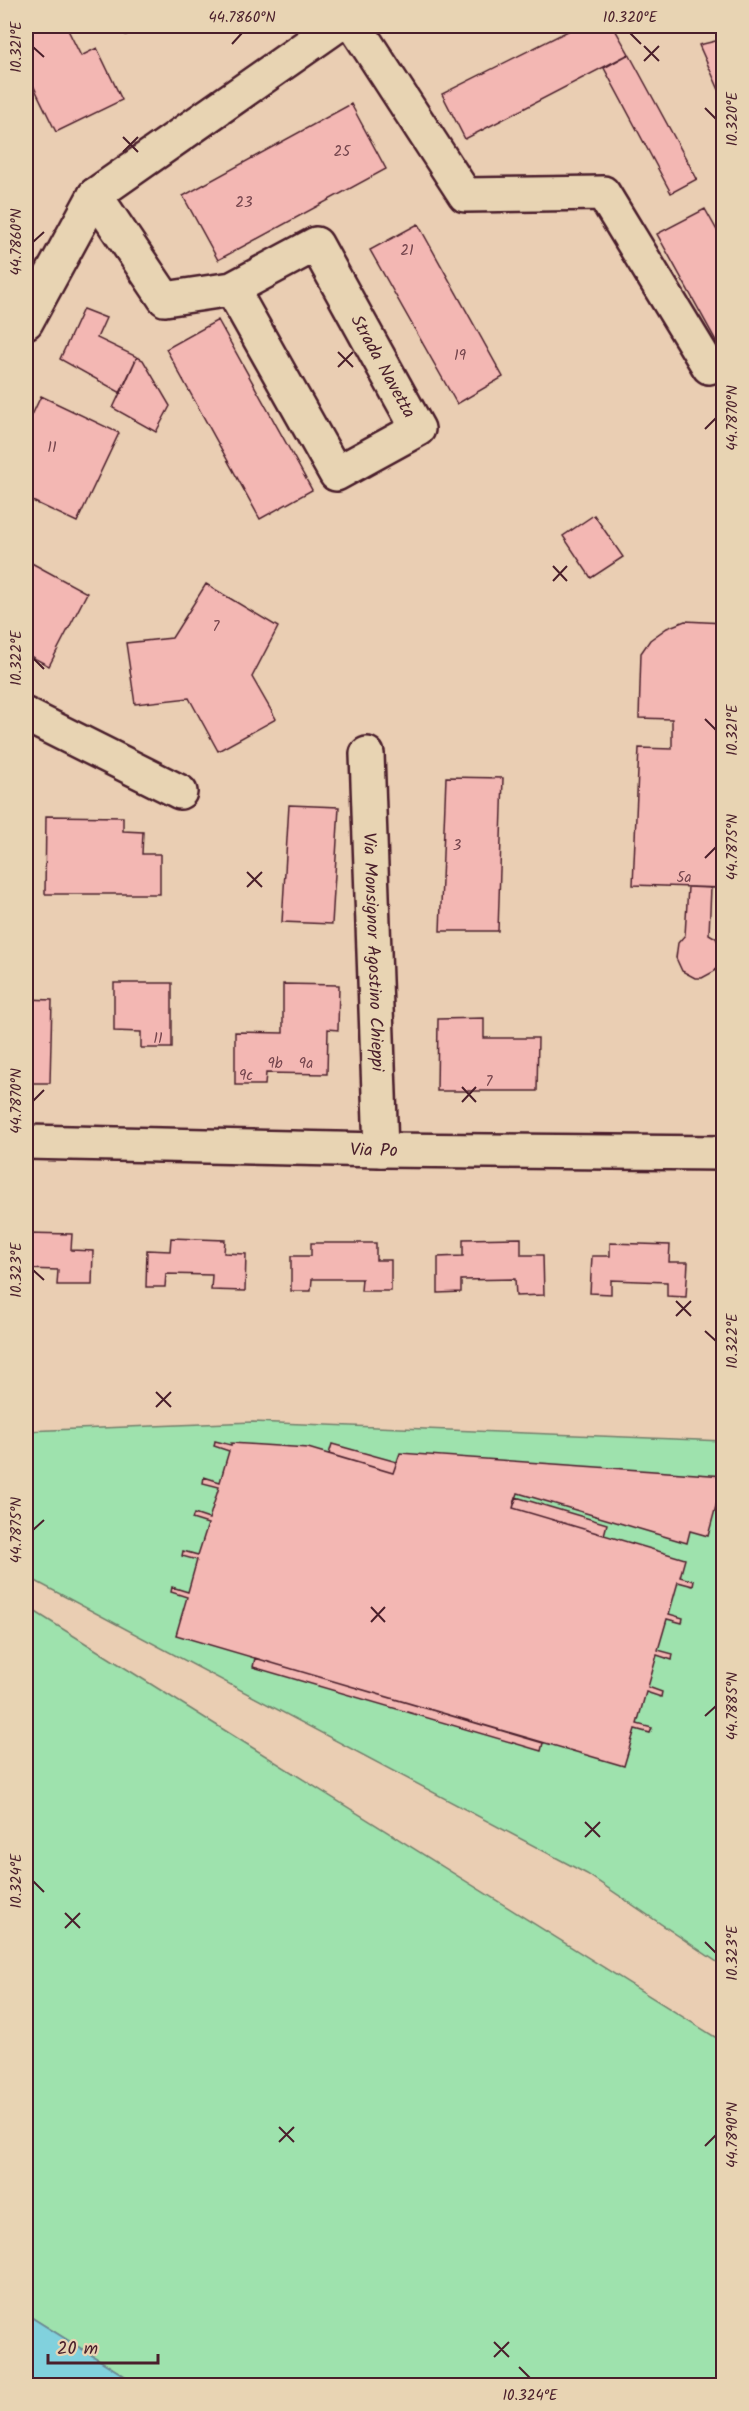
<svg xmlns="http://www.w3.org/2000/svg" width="749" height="2411" font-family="Kalam,sans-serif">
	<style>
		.green { fill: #9ee2ad; stroke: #74806c; stroke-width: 1.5 }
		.water { fill: #81d1dd; stroke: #6b8a96; stroke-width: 1.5 }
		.building { fill: #f3b7b3; stroke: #4a1f2b; stroke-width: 1.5 }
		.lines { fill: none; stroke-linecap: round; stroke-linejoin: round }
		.minor-casing { stroke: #4a1f2b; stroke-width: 38 }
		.minor { stroke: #e8d4b3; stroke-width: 33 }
		.ticks { fill: none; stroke: #4a1f2b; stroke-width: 2 }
		.labels { text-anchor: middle; stroke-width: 4.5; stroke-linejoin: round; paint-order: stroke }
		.number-label { font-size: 15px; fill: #74454d }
		.street-label { font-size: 18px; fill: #4a1f2b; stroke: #e8d4b3 }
		.neatline { fill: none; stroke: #4a1f2b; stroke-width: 2 }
		.ticks-label { font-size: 15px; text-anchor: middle; fill: #4a1f2b }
	</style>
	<rect width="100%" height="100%" fill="#eaceb3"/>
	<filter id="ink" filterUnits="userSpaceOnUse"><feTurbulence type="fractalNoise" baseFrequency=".0167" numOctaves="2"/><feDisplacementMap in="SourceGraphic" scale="12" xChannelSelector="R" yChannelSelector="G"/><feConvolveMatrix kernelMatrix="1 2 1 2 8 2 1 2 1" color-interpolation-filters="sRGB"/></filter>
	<g filter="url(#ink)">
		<path class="green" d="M253,1422l470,19v525l-136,-92 -561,-298v-145z
			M34,1611l689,431v343h-584l-113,-71v-675z"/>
		<path class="water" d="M26,2314l113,71h-113z"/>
		<path class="building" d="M26,26h40l15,30 16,-8 25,52 -66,32 -27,-55 -3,1z
			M121,26h23l-18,9z
			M578,26h35l16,28 -164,85 -23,-45z
			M724,39v62l-25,-56z
			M629,54l68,125 -26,14 -67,-125z
			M351,104l35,65 -168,91 -35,-64z
			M705,209l19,34v112l-67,-121z
			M418,224l85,153 -46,27 -87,-154z
			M83,309l23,9 -9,20 40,19 -16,36 -61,-34z
			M218,320l94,170 -52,29 -94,-170z
			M137,357l6,3 27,46 -14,26 -43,-24z
			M41,396l78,37 -42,89 -51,-24v-70z
			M594,515l29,42 -32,21 -28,-42z
			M26,560l61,33 -38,73 -23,-12z
			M206,584l72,43 -26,50 24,42 -58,32 -29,-53 -54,6 -9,-61 46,-5z
			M685,621l39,2v265l-91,-3 6,-137 33,1v-30l-33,-1 2,-65 9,-13 17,-12z
			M446,777l57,1 -5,153h-58z
			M289,805l50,2 -7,117 -50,-2z
			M46,816l77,1v14l20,1 -1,22h18v40h-115z
			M688,887l23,1 -2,46 7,4 6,13v8l-7,12 -13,7h-7l-13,-7 -6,-13 2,-15 7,-8z
			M114,983h58v65h-31v-16l-27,-1z
			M283,984l56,1 -1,45 -10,-1 -1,45 -61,-1 -1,12h-30v-53l48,1z
			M26,999l26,1 -2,83h-24z
			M484,1018v20h54l-1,53h-100l1,-72z
			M26,1233l46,1 -1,16 22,1 -1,34h-35l1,-15 -32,-1z
			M171,1238l54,2 -1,13 22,1 -1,37 -34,-1 1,-15 -46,-1 -1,13h-19l1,-37 23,1z
			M521,1238v17h22l1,40 -28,1 -1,-17 -54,1v12l-23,1v-36l25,-1v-17z
			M311,1243h65v17h15v31h-30l1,-12h-50l-1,12h-20v-35h20z
			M610,1243l60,2 -1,17h19l-2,35 -19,-1v-14l-56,-2v14l-21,-1 2,-37h18z
			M215,1441l16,4v-2l77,5 85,25 7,-20 324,23 -16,60 -18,-5 -3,12 -169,-50 -5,15 172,51 -5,18 14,4 -1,5 -15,-4 -9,32 14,4 -1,5 -15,-4 -9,31 15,4 -1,6 -15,-5 -9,32 14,5 -1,5 -15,-5 -9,32 15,4 -2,5 -15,-4 -11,37 -448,-131 11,-38 -16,-5 1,-5 16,5 9,-32 -15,-4 1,-5 15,4 10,-31 -16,-5 2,-5 15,5 10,-32 -16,-4 1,-6 16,5 9,-31 -15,-5z
			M332,1444l65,18 -4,11 -64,-19z
			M516,1497l91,27 -3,11 -91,-27z
			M255,1658l288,85 -2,8 -288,-84z"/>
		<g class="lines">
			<defs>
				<g id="minor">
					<path d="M355,26l110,169 138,-2 106,174"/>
					<path id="s1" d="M95,195l70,104 67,-10 84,-45 102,185 -82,45 -104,-185"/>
					<path d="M26,322l69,-127 241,-169"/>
					<path d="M26,715l154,77"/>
					<path id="s2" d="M367,754l14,396"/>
					<path id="s3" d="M26,1142l355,8 343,3"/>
				</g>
			</defs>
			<use href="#minor" class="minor-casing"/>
			<use href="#minor" class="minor"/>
		</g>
	</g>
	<path class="ticks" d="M630,33l11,11M232,44l10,-11M644,46l15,15M33,47l11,10M644,61l15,-15M705,108l11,11M123,137l15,15M123,152l15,-15M33,242l11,-10M338,352l15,15M338,367l15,-15M705,429l11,-11M553,566l14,15M553,581l14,-15M33,658l11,11M705,719l11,11M705,858l11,-11M247,872l15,15M247,887l15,-15M462,1087l14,15M33,1101l11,-11M462,1102l14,-15M33,1270l11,10M676,1301l15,15M676,1316l15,-15M705,1331l11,10M156,1392l15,15M156,1407l15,-15M33,1530l11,-10M371,1607l14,15M371,1622l14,-15M705,1716l11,-10M585,1822l15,15M585,1837l15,-15M33,1881l11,11M65,1913l15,15M65,1928l15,-15M705,1942l11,11M279,2127l15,15M279,2142l15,-15M705,2146l11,-11M494,2342l15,15M494,2357l15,-15M519,2367l11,11"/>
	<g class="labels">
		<g class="number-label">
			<text x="342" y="156">25</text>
			<text x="244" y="207">23</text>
			<text x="407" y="255">21</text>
			<text x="460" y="360">19</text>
			<text x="52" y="452">11</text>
			<text x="216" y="631">7</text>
			<text x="457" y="850">3</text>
			<text x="684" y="882">5a</text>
			<text x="158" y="1043">11</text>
			<text x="275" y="1068">9b</text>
			<text x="306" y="1068">9a</text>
			<text x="246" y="1080">9c</text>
			<text x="489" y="1086">7</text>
		</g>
		<g class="street-label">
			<text dy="6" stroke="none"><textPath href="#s1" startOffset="428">Strada Navetta</textPath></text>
			<text dy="6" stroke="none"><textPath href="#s2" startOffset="198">Via Monsignor Agostino Chieppi</textPath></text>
			<text dy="6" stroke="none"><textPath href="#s3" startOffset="348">Via Po</textPath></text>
		</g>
	</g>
	<rect width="749" height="2411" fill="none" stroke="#e8d4b3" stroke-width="66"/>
	<path d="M48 2354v9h110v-9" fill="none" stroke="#4a1f2b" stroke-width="3"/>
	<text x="57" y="2354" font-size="18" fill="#4a1f2b" stroke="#e8d4b3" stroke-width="4.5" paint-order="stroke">20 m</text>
	<rect x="33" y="33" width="683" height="2345" class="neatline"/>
	<g class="ticks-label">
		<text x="242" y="22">44.7860°N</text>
		<text x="630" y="22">10.320°E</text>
		<text transform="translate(16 47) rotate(-90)" y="5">10.321°E</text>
		<text transform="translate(732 119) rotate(-90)" y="5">10.320°E</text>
		<text transform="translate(16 242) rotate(-90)" y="5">44.7860°N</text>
		<text transform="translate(732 418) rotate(-90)" y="5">44.7870°N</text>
		<text transform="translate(16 658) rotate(-90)" y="5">10.322°E</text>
		<text transform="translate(732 730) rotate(-90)" y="5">10.321°E</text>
		<text transform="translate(732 847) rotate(-90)" y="5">44.7875°N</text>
		<text transform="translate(16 1101) rotate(-90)" y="5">44.7870°N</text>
		<text transform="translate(16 1270) rotate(-90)" y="5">10.323°E</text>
		<text transform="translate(732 1341) rotate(-90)" y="5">10.322°E</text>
		<text transform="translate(16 1530) rotate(-90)" y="5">44.7875°N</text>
		<text transform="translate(732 1706) rotate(-90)" y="5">44.7885°N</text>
		<text transform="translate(16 1881) rotate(-90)" y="5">10.324°E</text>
		<text transform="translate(732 1953) rotate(-90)" y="5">10.323°E</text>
		<text transform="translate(732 2135) rotate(-90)" y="5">44.7890°N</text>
		<text x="530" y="2400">10.324°E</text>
	</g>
</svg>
